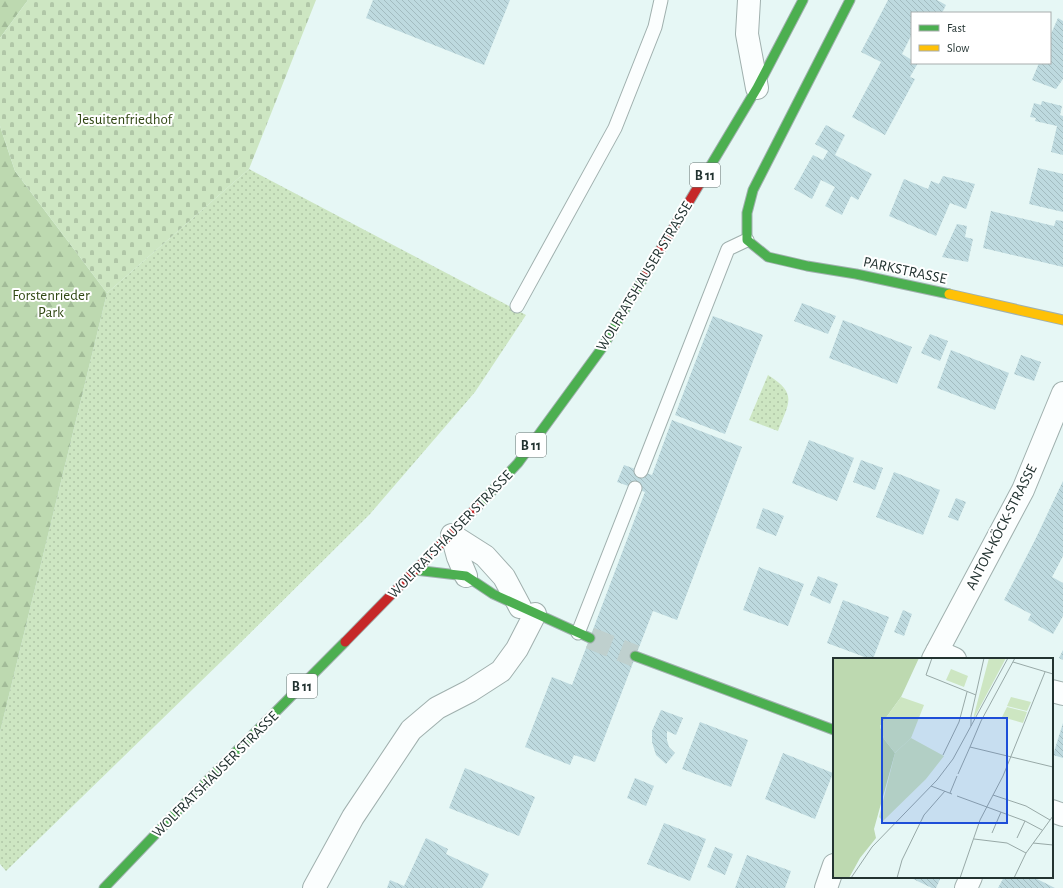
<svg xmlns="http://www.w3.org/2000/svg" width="1063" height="888" font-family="'Alegreya Sans',sans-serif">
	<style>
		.grass { fill: url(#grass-dots) }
		.forest { fill: url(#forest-firs) }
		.cemetery { fill: url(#cemetery-stones) }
		.building { fill: url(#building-back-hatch) }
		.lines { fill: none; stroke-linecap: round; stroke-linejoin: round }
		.secondary-tunnel { stroke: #bfd0ce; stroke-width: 22; stroke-dasharray: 22 11; stroke-linecap: butt }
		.lane-casing { stroke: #a0b0ae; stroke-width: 15 }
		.street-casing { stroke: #a0b0ae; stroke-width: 24 }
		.fast-casing { stroke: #a0b0ae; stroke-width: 11 }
		.slow-casing { stroke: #a0b0ae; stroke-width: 11 }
		.jam-casing { stroke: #a0b0ae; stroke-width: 11 }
		.lane { stroke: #fbfefe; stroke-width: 13 }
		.street { stroke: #fbfefe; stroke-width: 22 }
		.fast { stroke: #4caf50; stroke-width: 9 }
		.slow { stroke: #ffc107; stroke-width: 9 }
		.jam { stroke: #c62828; stroke-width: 9 }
		.labels { text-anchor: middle; stroke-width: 4; stroke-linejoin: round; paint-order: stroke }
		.shield { fill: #fff; stroke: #65706f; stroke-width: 1 }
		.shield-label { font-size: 14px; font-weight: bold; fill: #233331 }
		.park-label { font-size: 15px; fill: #324915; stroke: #fff }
		.street-label { font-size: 15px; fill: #233331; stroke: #fff }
		.inset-road { fill: none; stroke: #98a9a7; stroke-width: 1 }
		.view { fill: #1d4ed8; fill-opacity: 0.15; stroke: #1d4ed8; stroke-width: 2 }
		.inset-edge { fill: none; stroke: #233331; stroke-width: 2 }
	</style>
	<defs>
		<pattern id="grass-dots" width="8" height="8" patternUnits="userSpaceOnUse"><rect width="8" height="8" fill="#cde6c2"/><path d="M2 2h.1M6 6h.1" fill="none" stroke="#b0c6a7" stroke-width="1.8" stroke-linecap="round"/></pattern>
		<pattern id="forest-firs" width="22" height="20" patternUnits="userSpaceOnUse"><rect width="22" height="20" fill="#bdd9b0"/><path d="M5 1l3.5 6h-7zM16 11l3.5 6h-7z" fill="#a2bb98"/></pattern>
		<pattern id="cemetery-stones" width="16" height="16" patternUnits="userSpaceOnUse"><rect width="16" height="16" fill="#cde6c2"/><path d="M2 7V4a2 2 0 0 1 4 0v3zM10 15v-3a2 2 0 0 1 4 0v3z" fill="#b0c6a7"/></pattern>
		<pattern id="building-back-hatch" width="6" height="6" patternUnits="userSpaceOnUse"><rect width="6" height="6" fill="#bedadf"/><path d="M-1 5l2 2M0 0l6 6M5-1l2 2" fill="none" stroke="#a3bcc0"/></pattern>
	</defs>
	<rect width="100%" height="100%" fill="#e6f7f5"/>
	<path class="grass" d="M249,169l277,146 -51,77 -105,122 -139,138 -225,219 -6,-7v-132l107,-439z
		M768,375c30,19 21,27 10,56l-29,-11z"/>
	<path class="forest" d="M0,0h28l-28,38z
		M0,126l15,45 92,122 -107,439z"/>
	<path class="cemetery" d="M28,0h288l-67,169 -142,124 -92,-122 -15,-45v-88z"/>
	<path class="building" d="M373,0h137l-26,65 -118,-47z
		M888,0h49l9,5 -4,8h-30v24l-1,-1 -9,18 10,6v3h6l-8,14 5,2 -30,56 -33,-18 29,-55 -20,-10z
		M1058,18l5,3v58l-7,10 -24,-9 7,-17h11v-27z
		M1042,101l20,5 -2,9 3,1v39l-12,-3 6,-26 -22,-5 1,-3 -6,-1 4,-14 7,2z
		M826,125l19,10 -10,20 37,19 -14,26 -7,-4 -9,19 -17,-9 10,-19 -14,-7 -9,19 -18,-10 19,-34 10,5 5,-9 -13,-7z
		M1038,168l25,6v38l-34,-8z
		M943,176l32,8 -9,25 -16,-6 -14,33 -47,-20 15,-37 24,10 3,-8 8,3z
		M991,211l63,15 2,-6 7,1v46l-80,-19z
		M957,224l10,2 -2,11 8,2 -5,23 -26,-5z
		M802,303l34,13 -8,18 -34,-13z
		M713,316l50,19 -38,99 -50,-19z
		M843,320l69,27 -15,37 -68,-26z
		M930,334l18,7 -8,20 -19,-8z
		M951,350l58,23 -14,37 -58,-22z
		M1021,355l20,7 -7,19 -20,-7z
		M672,420l70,27 -65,173 -24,-9 -58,151 -21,-7 -4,10 -45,-18 27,-70 20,8 73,-193 -28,-10 7,-17 28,10z
		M809,440l45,18 -17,43 -45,-18z
		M861,460l22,8 -8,22 -22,-8z
		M894,472l46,18 -17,45 -47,-18z
		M1063,481v75l-11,21 11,6v33l-10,18 -25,-14 3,-6 -27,-14 31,-60z
		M956,498l10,4 -8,19 -10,-4z
		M763,508l21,8 -8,20 -20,-8z
		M759,567l45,17 -16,42 -45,-16z
		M818,576l20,8 -8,20 -20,-9z
		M843,600l46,17 -16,42h-3l-43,-16z
		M903,610l9,4 -8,22 -10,-4z
		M1063,650v10l-4,-2z
		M661,710l22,8 -7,17 -9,-4v9l2,7 6,6 -9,11 -10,-9 -4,-13v-11z
		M700,722l48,18 -17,47 -49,-18z
		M1063,723v35l-10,-3z
		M783,753l50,20 -18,46 -50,-20z
		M465,768l70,29 -16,39 -70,-28z
		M635,778l19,8 -8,20 -19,-8z
		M664,823l42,16 -16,42 -43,-17z
		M426,838l22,11 -2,5 43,20 -7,14h-95l3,-8 14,6z
		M715,847l18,7 -8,21 -18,-8z
		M747,855l44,16 -6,17h-50z
		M909,877h32l-5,11h-4z
		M1004,877h29l22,11h-57z"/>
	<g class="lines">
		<path class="secondary-tunnel" d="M590,638l45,18"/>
		<defs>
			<path id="lane" d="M517,306l98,-178 40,-101 6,-27
				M641,471l87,-222 19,-9
				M578,633l57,-145"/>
			<path id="street" d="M749,0l-2,34 10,54
				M452,535l33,21 19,21 16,30
				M452,535l6,22 8,19
				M937,651l18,8
				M933,659l90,-169 40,-97
				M1052,691l11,3
				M1052,811l11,4
				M314,888l39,-71 58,-87 26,-22 33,-17 31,-20 16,-22 18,-35
				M826,888l8,-23
				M966,888l5,-11"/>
			<path id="fast" d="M850,0l-97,190 -6,23v27l21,17 39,9 49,8 93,20
				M705,175l52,-87 46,-88
				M479,505l39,-42 84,-115 45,-76
				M415,570l51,6 27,18 97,44
				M635,656l199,74
				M104,888l88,-92 153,-154"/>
			<path id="slow" d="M949,294l114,26"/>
			<path id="jam" d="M647,272l58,-97
				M345,642l134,-137"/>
		</defs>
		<use href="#lane" class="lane-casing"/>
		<use href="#street" class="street-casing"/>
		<use href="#fast" class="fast-casing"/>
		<use href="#slow" class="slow-casing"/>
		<use href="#jam" class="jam-casing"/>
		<use href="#lane" class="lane"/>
		<use href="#street" class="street"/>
		<use href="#fast" class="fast"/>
		<use href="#slow" class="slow"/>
		<use href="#jam" class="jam"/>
	</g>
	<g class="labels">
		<g class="shield">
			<rect x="690" y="163" width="30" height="24" rx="3"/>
			<rect x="516" y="433" width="30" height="24" rx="3"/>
			<rect x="287" y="674" width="30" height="24" rx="3"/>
		</g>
		<g class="shield-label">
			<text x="705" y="180">B 11</text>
			<text x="531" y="450">B 11</text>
			<text x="302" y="691">B 11</text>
		</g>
		<g class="park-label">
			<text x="125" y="124">Jesuitenfriedhof</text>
			<text x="51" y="300">Forstenrieder<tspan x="51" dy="17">Park</tspan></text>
		</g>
		<g class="street-label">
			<text transform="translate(905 270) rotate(12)" y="5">PARKSTRASSE</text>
			<text transform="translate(644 276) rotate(-59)" y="5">WOLFRATSHAUSER STRASSE</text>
			<text transform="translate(1001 527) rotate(-63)" y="5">ANTON-KÖCK-STRASSE</text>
			<text transform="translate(450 534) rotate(-46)" y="5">WOLFRATSHAUSER STRASSE</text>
			<text transform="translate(215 774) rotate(-45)" y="5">WOLFRATSHAUSER STRASSE</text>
		</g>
	</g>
	<g transform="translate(833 658)">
		<rect width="220" height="220" fill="#e6f7f5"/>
		<path d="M156,0h17l-33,62 1,-5zM178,39l20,5 -4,9 -20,-5zM174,49l20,5 -4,11 -21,-6zM78,80l33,18 -18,23 -43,42 -4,-4 16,-64z" fill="#cde6c2"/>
		<path d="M0,0h86l-18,39 -21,29 4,13 11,14 -21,76 2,9 -16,20 -11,20h-16z" fill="#bdd9b0"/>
		<path d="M68,39l23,8 -13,33 -16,15 -11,-14 -4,-13z" fill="#cde6c2"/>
		<path d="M118,11l17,7 -4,11 -18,-7z" fill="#cde6c2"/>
		<path class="inset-road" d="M99,0l-6,17 50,20M180,4l40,12M138,68v-10l13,-58M137,89l11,-26 34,-63M137,89l83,20M110,97l16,-33 8,-30M125,116l12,-27M98,128l21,8M117,135l7,-17M160,137l33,11 24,14M124,138l68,25 17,9M159,175l9,-21M184,180l8,-17M141,181l33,4 19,10M200,185l20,2M18,220l21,-31 65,-67 16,-21 55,-101M64,220l5,-18 22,-45 21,-24M127,220l20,-58 23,-44 42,-104M181,220l12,-25 27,-37"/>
		<path class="view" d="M49,60h125v105h-125z"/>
		<rect width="220" height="220" class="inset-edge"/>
	</g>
	<rect x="911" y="12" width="140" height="52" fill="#ffffff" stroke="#a7adad"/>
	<rect x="919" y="25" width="20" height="6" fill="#4caf50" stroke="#a7adad"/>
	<text x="947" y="32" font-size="12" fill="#233331">Fast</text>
	<rect x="919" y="45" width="20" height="6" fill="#ffc107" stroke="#a7adad"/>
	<text x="947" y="52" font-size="12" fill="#233331">Slow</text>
</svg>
